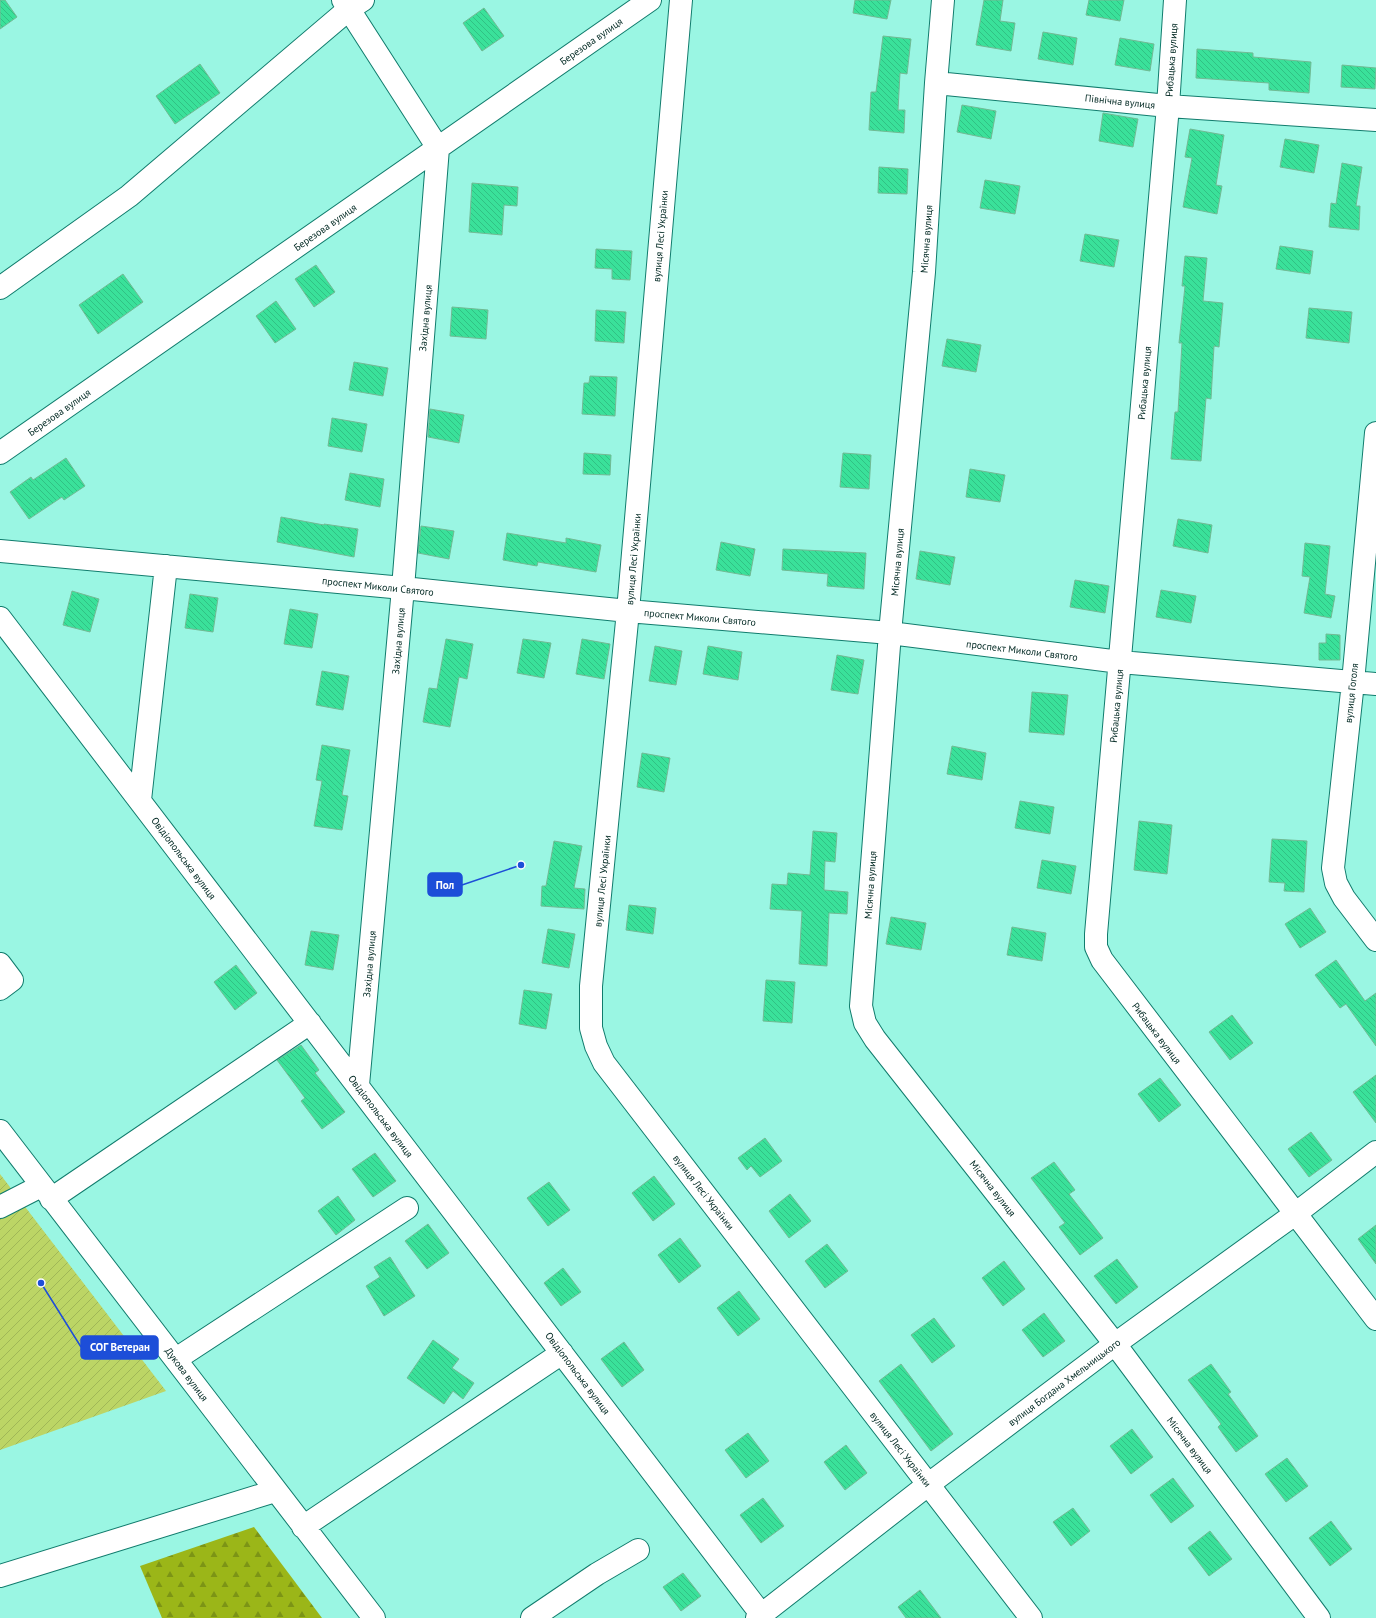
<svg xmlns="http://www.w3.org/2000/svg" width="1376" height="1618" font-family="'PT Sans',sans-serif">
	<style>
		.forest { fill: url(#forest-firs) }
		.garden { fill: url(#garden-furrows) }
		.building { fill: url(#building-back-hatch); stroke: #72ba94 }
		.lines { fill: none; stroke-linecap: round; stroke-linejoin: round }
		.minor-casing { stroke: #117c6d; stroke-width: 24 }
		.minor { stroke: #fff; stroke-width: 22 }
		.labels { text-anchor: middle; stroke-width: 3; stroke-linejoin: round; paint-order: stroke }
		.street-label { font-size: 10px; fill: #002822; stroke: #fff }
		.leader { fill: none; stroke: #1d4ed8; stroke-width: 1.5 }
		.callout-dot { fill: #1d4ed8; stroke: #fff; stroke-width: 1.5 }
		.callout { fill: #1d4ed8; stroke: #1d4ed8; stroke-width: 1.5 }
		.callout-label { font-size: 11px; text-anchor: middle; font-weight: bold; fill: #fff }
	</style>
	<defs>
		<pattern id="forest-firs" width="22" height="20" patternUnits="userSpaceOnUse"><rect width="22" height="20" fill="#9bb618"/><path d="M5 1l3.5 6h-7zM16 11l3.5 6h-7z" fill="#7c9415"/></pattern>
		<pattern id="garden-furrows" width="10" height="10" patternUnits="userSpaceOnUse"><rect width="10" height="10" fill="#bcd565"/><path d="M-1 1l2-2M0 10L10 0M9 11l2-2" fill="none" stroke="#a0b757"/></pattern>
		<pattern id="building-back-hatch" width="6" height="6" patternUnits="userSpaceOnUse"><rect width="6" height="6" fill="#3ae19a"/><path d="M-1 5l2 2M0 0l6 6M5-1l2 2" fill="none" stroke="#31c184"/></pattern>
	</defs>
	<rect width="100%" height="100%" fill="#9af6e3"/>
	<path class="forest" d="M254,1527l68,91h-160l-22,-52z"/>
	<path class="garden" d="M0,1174l166,217 -166,59z"/>
	<path class="building" d="M0,0h5l12,17 -17,12z
		M855,0h36l-4,19 -34,-6z
		M984,0h19l-3,21 15,2 -4,28 -35,-6z
		M1089,0h35l-4,21 -34,-6z
		M484,8l20,28 -22,15 -19,-28z
		M1043,32l34,6 -4,27 -35,-6z
		M883,36l28,3 -4,35 -7,-1 -2,37h7l-1,23 -35,-3 2,-38h5z
		M1120,38l34,6 -4,27 -35,-6z
		M1197,49l56,4v4l58,5 -2,31 -40,-3v-7l-73,-5z
		M200,64l20,29 -45,31 -19,-28z
		M1342,65l34,3 -1,21 -34,-2z
		M962,105l34,6 -5,28 -34,-7z
		M1103,113l35,6 -5,28 -34,-6z
		M1190,129l34,6 -8,50 6,1 -5,28 -34,-7 9,-49 -7,-1z
		M1285,139l34,6 -5,28 -34,-6z
		M1342,163l20,4 -6,39h4l-1,24 -30,-3 2,-24 5,1z
		M879,167l29,2 -1,25 -29,-1z
		M985,180l35,6 -5,28 -35,-6z
		M472,183l46,4 -1,19 -13,-1 -2,30 -33,-3z
		M1085,234l34,6 -5,27 -34,-6z
		M1280,246l33,5 -3,23 -34,-5z
		M596,249l36,2 -2,29 -18,-1v-10l-17,-1z
		M1185,256l22,2 -4,43 20,2 -4,44 -5,-1 -3,53 -5,-1 -5,63 -30,-2 4,-47h3l4,-69h-3l6,-57h-3z
		M316,265l19,27 -21,15 -19,-28z
		M123,274l20,28 -45,32 -19,-29z
		M276,301l20,28 -21,14 -19,-27z
		M452,307l36,3 -2,29 -36,-3z
		M1309,308l43,4 -3,31 -43,-5z
		M596,310l30,2 -2,31 -29,-2z
		M947,339l34,6 -5,27 -34,-6z
		M354,362l34,6 -5,28 -34,-6z
		M590,376l27,1 -2,39 -33,-2 2,-31h5z
		M430,409l34,6 -5,28 -31,-6z
		M332,418l35,6 -5,28 -34,-6z
		M584,453l27,2 -1,20 -27,-1z
		M843,453l28,2 -2,34 -29,-2z
		M66,458l19,28 -21,14 -2,-3 -33,22 -19,-27 21,-15 2,3z
		M970,469l35,6 -5,27 -34,-5z
		M350,473l34,6 -4,28 -35,-7z
		M281,517l43,8v-1l34,5 -4,28 -77,-15z
		M1178,519l34,6 -4,28 -35,-7z
		M421,526l33,5 -5,28 -31,-6z
		M507,533l59,10v-5l35,7 -5,27 -58,-10 -1,4 -34,-6z
		M721,542l34,7 -5,27 -34,-6z
		M1305,543l25,3 -5,48 10,2 -4,22 -27,-5 6,-36 -8,-1z
		M783,549l83,4 -2,36 -37,-3 1,-12 -46,-4z
		M920,551l35,6 -5,28 -34,-6z
		M1075,580l34,6 -4,27 -35,-6z
		M1161,590l35,6 -5,27 -35,-6z
		M72,591l27,8 -9,33 -27,-7z
		M190,594l28,4 -5,34 -28,-4z
		M290,609l28,5 -6,34 -28,-4z
		M1326,634l14,1v25h-21v-17h7z
		M446,639l27,5 -6,35 -8,-2 -9,50 -27,-5 6,-34 8,1z
		M523,639l28,4 -7,35 -27,-5z
		M582,639l28,5 -6,35 -28,-5z
		M655,646l27,5 -6,34 -27,-4z
		M708,646l34,6 -4,28 -35,-6z
		M837,655l27,5 -6,34 -27,-4z
		M322,671l27,5 -6,34 -27,-5z
		M1032,692l36,3 -4,40 -35,-3z
		M322,745l28,5 -8,45 6,1 -6,34 -28,-4 8,-45 -6,-1z
		M952,746l34,7 -4,27 -35,-6z
		M642,753l28,5 -6,34 -27,-5z
		M1020,801l34,6 -4,27 -35,-6z
		M1139,821l33,4 -5,49 -33,-4z
		M813,831l24,2 -2,29 -10,-1 -1,29 24,2 -1,22 -18,-1 -2,53 -28,-2 3,-53 -32,-2 2,-25 15,1 1,-12 22,2z
		M1272,839l35,2 -3,51 -20,-1 1,-8 -16,-1z
		M554,841l28,5 -8,42 11,1 -1,20 -43,-3 1,-20h4z
		M1042,860l34,6 -5,28 -34,-6z
		M629,905l27,3 -3,26 -27,-4z
		M1310,908l16,24 -26,16 -15,-24z
		M891,917l35,6 -5,27 -35,-6z
		M1012,927l34,6 -4,28 -35,-6z
		M548,929l27,5 -6,34 -27,-5z
		M311,931l28,4 -6,35 -28,-5z
		M1336,960l29,41 11,-8v53l-30,-42 -6,4 -25,-33z
		M236,965l21,28 -22,17 -21,-28z
		M766,980l29,2 -3,41 -29,-2z
		M524,990l28,4 -6,35 -27,-5z
		M1232,1015l21,28 -23,17 -21,-28z
		M301,1045l18,25 -4,3 30,39 -23,17 -21,-28 4,-3 -28,-38z
		M1376,1075v48l-23,-31z
		M1160,1078l21,27 -22,17 -21,-28z
		M1311,1132l21,28 -23,17 -21,-28z
		M765,1138l17,23 -22,16 -9,-11 -4,4 -9,-12z
		M375,1153l21,28 -23,16 -21,-28z
		M1054,1162l21,28 -6,4 34,44 -23,17 -21,-28 6,-4 -34,-45z
		M654,1176l21,28 -22,17 -21,-28z
		M549,1182l21,28 -22,16 -21,-28z
		M790,1194l21,27 -22,17 -20,-27z
		M338,1196l17,24 -19,15 -18,-24z
		M428,1224l21,29 -22,16 -22,-28z
		M1376,1225v39l-18,-25z
		M680,1238l21,28 -22,17 -21,-28z
		M827,1244l21,27 -23,17 -20,-27z
		M390,1257l25,39 -31,20 -18,-30 14,-9 -6,-10z
		M1117,1259l21,28 -22,17 -22,-28z
		M1004,1261l21,28 -22,17 -21,-28z
		M563,1268l18,24 -20,14 -17,-23z
		M739,1291l21,28 -22,17 -21,-28z
		M1044,1313l21,28 -22,16 -21,-27z
		M934,1318l21,28 -23,17 -21,-28z
		M433,1340l26,19 -7,9 22,15 -11,16 -10,-8 -9,13 -37,-26z
		M624,1342l20,28 -22,17 -21,-28z
		M901,1364l52,70 -22,17 -52,-70z
		M1211,1364l20,28 -3,2 30,42 -22,16 -18,-25 3,-3 -33,-44z
		M1132,1429l21,28 -22,17 -21,-28z
		M748,1433l21,28 -23,17 -21,-28z
		M846,1445l21,28 -22,17 -21,-28z
		M1287,1458l21,28 -22,16 -21,-28z
		M1173,1478l21,28 -23,17 -21,-28z
		M763,1498l21,28 -23,17 -21,-28z
		M1073,1508l17,23 -19,15 -18,-24z
		M1331,1521l21,28 -22,17 -21,-28z
		M1210,1531l22,28 -23,17 -21,-28z
		M683,1573l18,23 -20,15 -18,-24z
		M920,1590l21,28h-35l-8,-11z"/>
	<g class="lines">
		<defs>
			<path id="minor" d="M343,0l95,148 -35,440 -45,497
				M681,0l-53,611 -37,375v42l5,18 8,17 427,555
				M943,0l-7,83 -12,189 -34,361 -29,373 4,17 10,16 240,305 204,274
				M1175,0l-7,106 -72,828v13l6,13 274,359
				M936,83l232,23 208,14
				M0,288l129,-92 220,-187 14,-9
				M1376,433l-23,249 -20,186 3,15 8,15 32,42
				M0,453l650,-453
				M0,551l403,37 225,23 262,22 230,29 256,22
				M0,618l761,996
				M140,800l26,-234
				M0,964l12,16 -12,9
				M0,1131l374,487
				M51,1199l259,-176
				M0,1207l41,-21
				M176,1359l231,-151
				M303,1527l259,-174
				M0,1576l275,-85
				M532,1618l65,-44 41,-24
				M757,1618l172,-134 186,-140 180,-130 81,-62"/>
		</defs>
		<use href="#minor" class="minor-casing"/>
		<use href="#minor" class="minor"/>
	</g>
	<g class="labels">
		<g class="street-label">
			<text transform="translate(591 41) rotate(-35)" y="4">Березова вулиця</text>
			<text transform="translate(1171 60) rotate(-86)" y="4">Рибацька вулиця</text>
			<text transform="translate(1120 101) rotate(6)" y="4">Північна вулиця</text>
			<text transform="translate(325 227) rotate(-35)" y="4">Березова вулиця</text>
			<text transform="translate(660 236) rotate(-85)" y="4">вулиця Лесі Українки</text>
			<text transform="translate(926 239) rotate(-86)" y="4">Місячна вулиця</text>
			<text transform="translate(425 318) rotate(-85)" y="4">Західна вулиця</text>
			<text transform="translate(1144 383) rotate(-85)" y="4">Рибацька вулиця</text>
			<text transform="translate(59 412) rotate(-35)" y="4">Березова вулиця</text>
			<text transform="translate(633 559) rotate(-85)" y="4">вулиця Лесі Українки</text>
			<text transform="translate(897 562) rotate(-85)" y="4">Місячна вулиця</text>
			<text transform="translate(378 586) rotate(6)" y="4">проспект Миколи Святого</text>
			<text transform="translate(700 617) rotate(5)" y="4">проспект Миколи Святого</text>
			<text transform="translate(398 641) rotate(-85)" y="4">Західна вулиця</text>
			<text transform="translate(1022 650) rotate(7)" y="4">проспект Миколи Святого</text>
			<text transform="translate(1351 693) rotate(-84)" y="4">вулиця Гоголя</text>
			<text transform="translate(1116 706) rotate(-85)" y="4">Рибацька вулиця</text>
			<text transform="translate(184 858) rotate(53)" y="4">Овідіопольська вулиця</text>
			<text transform="translate(602 881) rotate(-84)" y="4">вулиця Лесі Українки</text>
			<text transform="translate(870 885) rotate(-86)" y="4">Місячна вулиця</text>
			<text transform="translate(369 964) rotate(-85)" y="4">Західна вулиця</text>
			<text transform="translate(1157 1033) rotate(53)" y="4">Рибацька вулиця</text>
			<text transform="translate(381 1116) rotate(53)" y="4">Овідіопольська вулиця</text>
			<text transform="translate(993 1188) rotate(52)" y="4">Місячна вулиця</text>
			<text transform="translate(704 1192) rotate(52)" y="4">вулиця Лесі Українки</text>
			<text transform="translate(578 1373) rotate(53)" y="4">Овідіопольська вулиця</text>
			<text transform="translate(187 1374) rotate(53)" y="4">Дукова вулиця</text>
			<text transform="translate(1064 1382) rotate(-37)" y="4">вулиця Богдана Хмельницького</text>
			<text transform="translate(1190 1445) rotate(53)" y="4">Місячна вулиця</text>
			<text transform="translate(901 1449) rotate(52)" y="4">вулиця Лесі Українки</text>
		</g>
	</g>
	<path class="leader" d="M521 865L462 885M41 1283L81 1347"/>
	<g class="callout-dot">
		<circle cx="521" cy="865" r="4"/>
		<circle cx="41" cy="1283" r="4"/>
	</g>
	<g class="callout">
		<rect x="428" y="873" width="34" height="23" rx="4"/>
		<rect x="81" y="1336" width="77" height="23" rx="4"/>
	</g>
	<g class="callout-label">
		<text x="445" y="889">Пол</text>
		<text x="120" y="1351">СОГ Ветеран</text>
	</g>
</svg>
